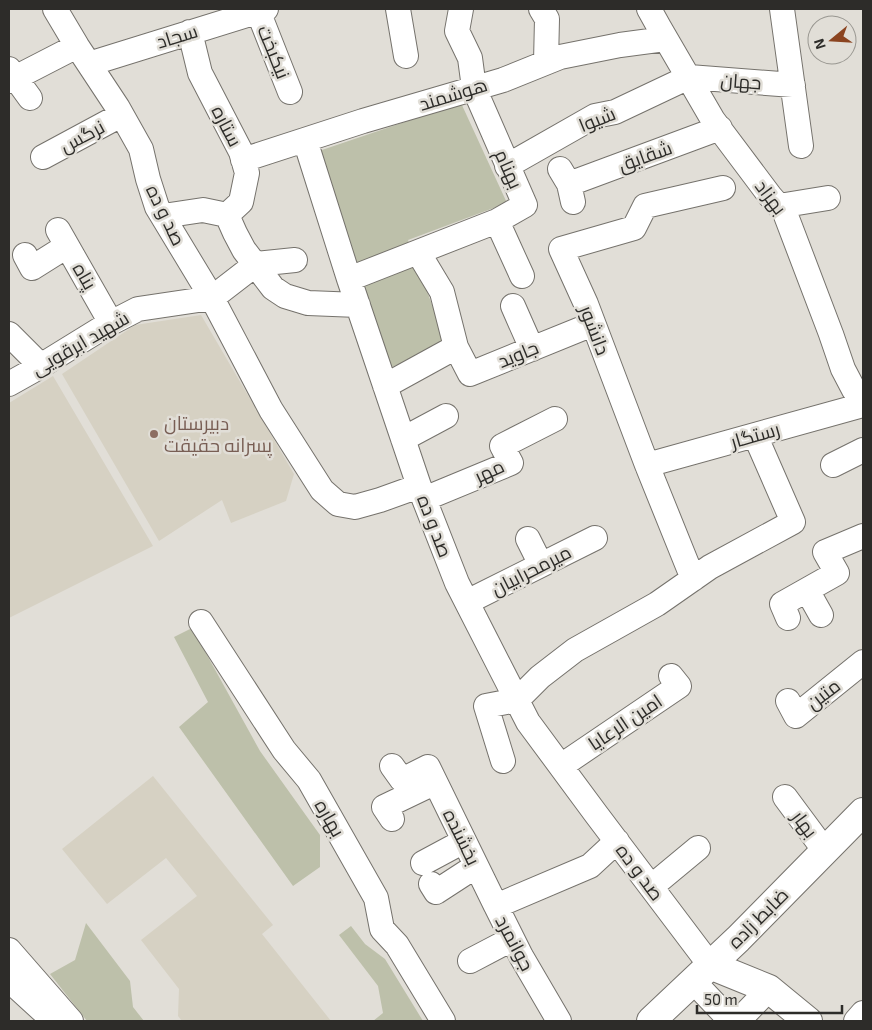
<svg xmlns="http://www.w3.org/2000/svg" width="872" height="1030" font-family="'Exo 2',Cairo,sans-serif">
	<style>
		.built { fill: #d6d1c3 }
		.green { fill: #bdc0aa }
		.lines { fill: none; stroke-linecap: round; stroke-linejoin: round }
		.minor-casing { stroke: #75726c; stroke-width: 26 }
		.tertiary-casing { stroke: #75726c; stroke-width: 30 }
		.secondary-casing { stroke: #75726c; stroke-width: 30 }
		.minor { stroke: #fff; stroke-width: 24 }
		.tertiary { stroke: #fff; stroke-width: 28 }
		.secondary { stroke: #fff; stroke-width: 28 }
		.education-dot { fill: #8d6e63; stroke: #e1ded7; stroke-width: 2 }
		.labels { text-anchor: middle; stroke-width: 5; stroke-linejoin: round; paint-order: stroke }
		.street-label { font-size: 19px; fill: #2d2c29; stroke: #e1ded7 }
		.education-label { font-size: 19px; fill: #785e54; stroke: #e1ded7; text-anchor: start }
	</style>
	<rect width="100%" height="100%" fill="#e1ded7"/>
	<path class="built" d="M201,315l93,159 -8,27 -55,22 -9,-23 -63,41 -97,-167 73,-49z
		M53,376l100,170 -144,72v-215z
		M153,776l120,149 -11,9 69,87h-149l-4,-5 1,-27 -38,-49 56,-44 -31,-38 -59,46 -45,-55z"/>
	<path class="green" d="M461,103l46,100 -99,37 39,105 -58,23 -73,-216z
		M192,628l68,123 60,84v32l-27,19 -114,-159 29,-25 -34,-65z
		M86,923l44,58 3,26 11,14h-57l-37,-47 25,-14z
		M351,926l14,18 20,15 38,62h-50l10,-8 -5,-27 -39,-51z"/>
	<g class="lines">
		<defs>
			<path id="minor" d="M55,9l22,37 41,62 23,41 7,30 9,28 55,91 59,112 51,80 16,14 17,3 25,-7 39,-14 38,97 71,139 68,92 114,151
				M398,9l8,47
				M541,9l6,10 -1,43
				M649,9l10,18 54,93 57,76 15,17 46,121 12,35 11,21 9,8
				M782,9l19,137
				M258,11l32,81
				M190,32l10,41 41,79 6,21 -6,29 -14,13
				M89,64l177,-55
				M9,69l21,29
				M9,81l68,-35
				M305,140l44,139 70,207
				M43,157l78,-42
				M243,160l120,-39 140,-41 57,-23 60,-12 45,-6
				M507,166l88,-50 20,-4 74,-35 104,8
				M560,169l9,15 4,18
				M569,184l151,-56
				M779,206l49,-8
				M163,216l40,-6 24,5 8,18 9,17 29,38 12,8 23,7 50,2
				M497,221l25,55
				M58,230l53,93
				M418,252l24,40 14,55
				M25,255l7,13 35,-22
				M349,279l148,-58 28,-16 -51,-117 -4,-30 -13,-27 4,-22
				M513,306l19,43
				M9,334l32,32
				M9,384l25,-14 73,-45 31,-16 74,-11 44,-34 39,-4
				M385,386l71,-39 14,27 123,-50
				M403,439l43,-23
				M647,465l216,-60
				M833,465l30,-15
				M424,499l87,-36 -9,-17 53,-27
				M528,539l13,26
				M693,579l-46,-114 -61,-161 -25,-55 73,-21 11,-22 78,-18
				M807,590l14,25
				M467,602l128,-64
				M788,618l-6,-14 55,-31 -12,-21 38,-16
				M201,622l83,128 25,30 67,118 6,31 15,16 46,76
				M788,701l8,15 67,-54
				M503,761l-17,-55 31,-6 23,-23 35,-27 82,-46 53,-37 83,-45 -38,-87
				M392,766l10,14 26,-13 68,139
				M561,766l118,-80 -8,-10
				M785,797l40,54
				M392,819l-8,-12 50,-24
				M423,863l41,-22
				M431,884l5,8 40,-26
				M651,887l47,-39
				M9,950l62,71
				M470,961l42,-22
				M9,980l45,41
				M693,981l38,40
				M559,1021l-38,-65 -25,-50 94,-40 27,-25
				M738,1021l31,-32
				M856,1021l7,-8"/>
			<path id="tertiary" d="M710,965l59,24 39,32"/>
			<path id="secondary" d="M651,1021l87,-82 125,-127"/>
		</defs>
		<use href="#minor" class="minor-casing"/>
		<use href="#tertiary" class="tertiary-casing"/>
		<use href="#secondary" class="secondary-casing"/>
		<use href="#minor" class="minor"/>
		<use href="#tertiary" class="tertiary"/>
		<use href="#secondary" class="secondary"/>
	</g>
	<circle class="education-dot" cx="154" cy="434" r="5"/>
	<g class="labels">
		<g class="street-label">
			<text transform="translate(177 36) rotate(-17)" y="7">سجاد</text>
			<text transform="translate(274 52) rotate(68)" y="7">نیکبخت</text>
			<text transform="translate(741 81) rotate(4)" y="7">جهان</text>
			<text transform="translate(453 94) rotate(-17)" y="7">هوشمند</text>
			<text transform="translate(597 119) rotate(-22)" y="7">شیوا</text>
			<text transform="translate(227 126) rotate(63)" y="7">ستاره</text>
			<text transform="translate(82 136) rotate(-28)" y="7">نرگس</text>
			<text transform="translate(645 156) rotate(-20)" y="7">شقایق</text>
			<text transform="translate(509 169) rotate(66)" y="7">بهنام</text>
			<text transform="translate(771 197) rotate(53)" y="7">بهزاد</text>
			<text transform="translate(166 215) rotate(64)" y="7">صد و ده</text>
			<text transform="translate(85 276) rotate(60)" y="7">پناه</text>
			<text transform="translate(595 330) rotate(69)" y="7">دانشور</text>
			<text transform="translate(80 343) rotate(-30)" y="7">شهید ابرقویی</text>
			<text transform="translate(518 354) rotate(-22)" y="7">جاوید</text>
			<text transform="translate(755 435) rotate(-16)" y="7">رستگار</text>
			<text transform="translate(489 471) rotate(-25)" y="7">مهر</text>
			<text transform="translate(435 526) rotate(69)" y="7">صد و ده</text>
			<text transform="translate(531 570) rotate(-27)" y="7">میرمحرابیان</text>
			<text transform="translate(823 694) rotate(-38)" y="7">متین</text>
			<text transform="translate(625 722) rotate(-34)" y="7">امین الرعایا</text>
			<text transform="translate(330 818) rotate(60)" y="7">بهاره</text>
			<text transform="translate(805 824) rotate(53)" y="7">بهار</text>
			<text transform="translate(462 837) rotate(64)" y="7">بخشنده</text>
			<text transform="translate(640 872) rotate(53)" y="7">صد و ده</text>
			<text transform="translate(758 918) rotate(-45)" y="7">ضابط زاده</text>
			<text transform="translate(515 943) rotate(62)" y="7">جوانمرد</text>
		</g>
		<g class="education-label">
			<text x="164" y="430">دبیرستان<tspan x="164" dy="22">پسرانه حقیقت</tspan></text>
		</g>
	</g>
	<rect width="872" height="1030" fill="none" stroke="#2d2c29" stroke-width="20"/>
	<g transform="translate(832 40) rotate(252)"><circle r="24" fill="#e1ded7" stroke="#999791"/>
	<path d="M0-4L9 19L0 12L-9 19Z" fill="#8b4420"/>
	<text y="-8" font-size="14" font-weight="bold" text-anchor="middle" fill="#2d2c29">N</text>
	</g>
	<path d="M697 1005v8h145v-8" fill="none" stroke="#2d2c29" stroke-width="2.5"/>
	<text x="704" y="1005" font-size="15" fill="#2d2c29" stroke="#e1ded7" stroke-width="4" paint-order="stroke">50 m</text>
</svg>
